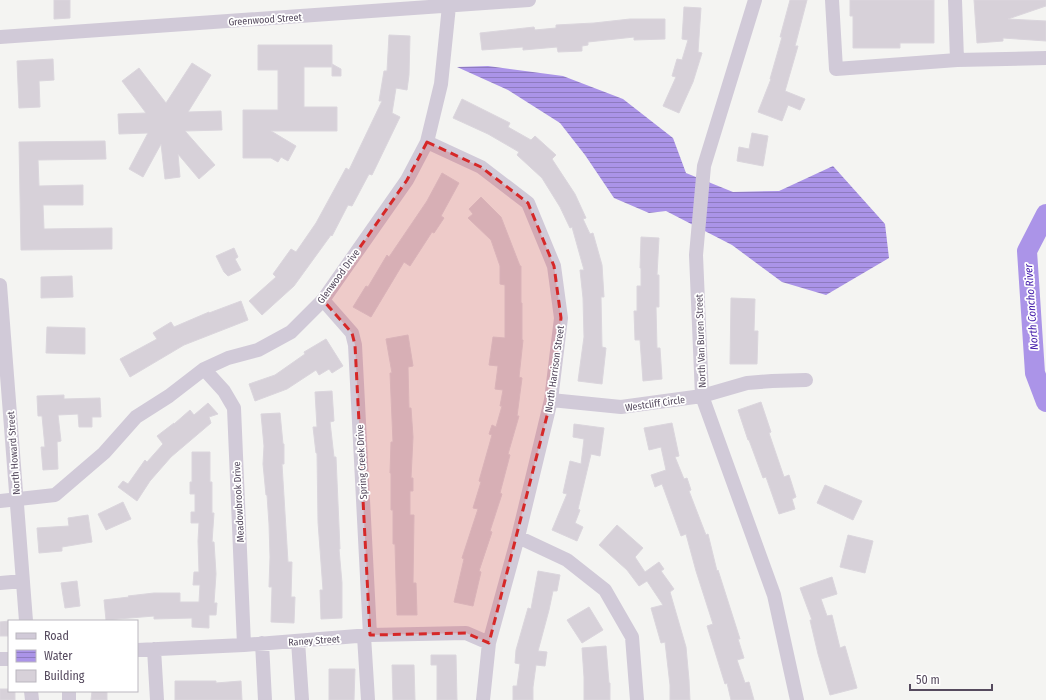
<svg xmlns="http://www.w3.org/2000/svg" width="1046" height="700" font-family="'Fira Sans Condensed',sans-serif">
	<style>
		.water { fill: url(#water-rules) }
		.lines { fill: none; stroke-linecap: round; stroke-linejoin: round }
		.river { stroke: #ab94e8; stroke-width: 20 }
		.building { fill: #d7d1d9; stroke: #dbd6dd }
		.minor { stroke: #d1cad8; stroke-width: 14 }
		.marked { fill: #d62828; fill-opacity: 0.2; stroke: #d62828; stroke-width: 3; stroke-dasharray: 8 5; stroke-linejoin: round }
		.labels { text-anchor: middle; stroke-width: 3.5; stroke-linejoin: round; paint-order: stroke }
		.street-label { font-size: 10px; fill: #554a5e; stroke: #fff }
		.water-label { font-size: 11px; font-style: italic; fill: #3d15a7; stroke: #fff }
	</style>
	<defs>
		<pattern id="water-rules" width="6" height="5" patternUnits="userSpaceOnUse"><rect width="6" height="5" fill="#ab94e8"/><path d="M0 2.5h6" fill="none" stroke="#8e7bbf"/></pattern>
	</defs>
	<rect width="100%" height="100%" fill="#f4f4f2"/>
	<path class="water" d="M488,66l75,10 60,23 50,39 13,35 47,19 46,-1 54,-25 52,58 4,34 -63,37 -44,-13 -50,-37 -66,-34 -17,2 -35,-15 -29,-43 -25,-32 -52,-33 -51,-23z"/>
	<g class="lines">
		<path class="river" d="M1046,214l-19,37 8,122 11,29"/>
	</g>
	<path class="building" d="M54,0h16v18l-16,1z
		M790,0h17l-12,46h3l-13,45 20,8 -5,11 -12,-5 -6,16 -24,-9 13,-33h-1l12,-42h-2z
		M850,0h84v43h-34v5h-47v-32h-3z
		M974,0h72v6l-38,13 38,2v20l-43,-3v3l-26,2z
		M684,7l17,1 -3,44 4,1 -9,29 -14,31 -16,-7 13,-29 -4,-1 5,-17 5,1 6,-20 -6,-1z
		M630,19h35v20l-31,1v-3l-46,5v3l-6,1v5l-24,1 -1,-5 -34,3v-3l-41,3 -2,-17 54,-6 1,3 21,-2v-3l38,-2z
		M389,35l21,1 -1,39 -2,15 -11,-2 -4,25 8,4 -28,58 -3,-1 -17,32 -4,-1 -16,31 -1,-1 -37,51 -32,29 -13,-14 27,-24 -3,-3 18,-25 5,3 20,-29 30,-55 3,2 33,-69h-3l5,-30h3z
		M258,45h74v22h-28v40h33v24h-66l25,15 -8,15 -7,-4 -3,5 -7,-4h-28v-48h35v-40h-20z
		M53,59l1,21 -15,1 1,26 -21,1 -2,-47z
		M192,63l19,12 -23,37 33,-1 1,19 -37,1 30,34 -16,14 -21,-25 2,23 -15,2 -4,-35 -18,33 -14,-8 19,-36 -29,1 -1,-20 28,-1 -24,-32 17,-13 27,35z
		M332,64l9,5v7h-9z
		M462,99l48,24 -2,4 23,13 4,-4 21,19 -4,4 23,35 11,24 -3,1 7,15 3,-1 9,32 2,32h-3l1,50 4,1 -4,36 -24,-3 6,-44 -1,-39 -3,-28h4l-12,-43 -2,1 -10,-21 -18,-29 -25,-23 2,-3 -31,-18 -35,-16z
		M752,133l16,3 -5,30 -26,-5 2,-14 10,2z
		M105,141l1,18 -68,1 1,26 44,-1v20h-40l1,24 68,-1v21l-91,1 -2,-108z
		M442,173l17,10 -18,33 3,2 -10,15 -2,-1 -22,34 -6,-4 -33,55 -18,-10 13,-21 2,1 19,-32 2,2 38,-56z
		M481,197l20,20 19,49h1v37h1v37h1l-4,37 3,1 -5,38h2l-11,38 2,1 -10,38 2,1 -12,37 2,1 -13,39 2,1 -8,34 -19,-4 10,-43 -2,-1 16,-49 -5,-1 8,-26 -2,-1 13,-46 -3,-1 3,-9 4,2 6,-21h-2l3,-16 -8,-1 3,-23 -9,-1 4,-28 12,1v-53l-5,-1v-18l-9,-26 -23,-22 5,-4 -4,-5z
		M641,237l18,1 -2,37h2v32h-3l1,41h3l2,31 -19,2 -3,-41h-5l-1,-29h3v-25h4v-18h-1z
		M234,248l4,9 -3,2 6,11 -13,6 -4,-4 -8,-16z
		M72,276l1,21 -32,1v-21z
		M731,298l24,1 -1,32h4l-1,33h-27z
		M241,301l7,19 -64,25 -54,32 -10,-18 37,-20 -4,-6 18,-11 3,5 35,-15v1z
		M47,327l38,1v26l-39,-1z
		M408,335l5,31 -5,1 1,41h2l2,29 -2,41h2v13h-3v24h4l-1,68h3l1,32h-20l-2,-71h-2v-34h-2v-37h-1l1,-31h2l-3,-69h2l-6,-34z
		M326,339l17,27 -11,7 -3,-4 -10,6 -3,-5 -29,19 -32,12 -6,-17 26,-9 30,-21 -1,-2z
		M332,391l2,30 -4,1 4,35h2l4,92h-1l3,34v35l-21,1 -1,-29h3l-5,-68 -1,-69h-1l-3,-26h4l-2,-35z
		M64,395v4l36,-1 1,19h-9v10h-13l-1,-13 -20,1 3,26 -4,1 1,27 -15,1 -2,-23h4l-3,-31h-4l-1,-20z
		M761,402l10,30 -2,1 15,44 5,-2 7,22 -4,2 3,10 -16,5 -13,-37 -3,1 -14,-38h-1l-10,-30z
		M208,403l10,11 -9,3 2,6 -40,34 -21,24 -13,20 -19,-14 5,-6 5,3 17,-24 2,2 16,-18 -6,-8 17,-13v1l16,-14 4,5z
		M280,413l3,31h1v20h-2l6,98h4l-1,35h4l-1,26 -23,-1 1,-35h-3l1,-30 -1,-33 -2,-29h-1l-3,-31 1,-18 -3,-32z
		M672,423l7,33 -4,1 9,22 3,-1 4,12 -2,1 17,44 2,-1 9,37 1,-1 22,69h-2l6,19 -7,2 8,23 4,-1 5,18h-23l-4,-17 -2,1 -18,-58 6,-2 -17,-53 -10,-37 -5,2 -19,-52 -7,3 -4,-12 15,-5 -5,-23 -12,3 -5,-22z
		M574,424l30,4 -4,28 -9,-2 -13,55 2,1 -5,13 8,4 -6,14 -25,-11 15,-36 -4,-1 7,-32 11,3 3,-25 -11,-2z
		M192,452h18v30h2v31h2l-2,29h2l2,32 -2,29h3l-1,12h-7v13l-17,-1v-9l-38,1v-3l-48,4 -2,-20 25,-3 -1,-1 26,-3h26v9h19l1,-17h-7l1,-13h5l-1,-31 1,-18h-8v-11h4v-18h-5v-12h2z
		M825,485l37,16 -9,19 -36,-17z
		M123,502l8,17 -25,11 -8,-16z
		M88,515l4,27 -30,5v4l-23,2 -2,-25 32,-2 -1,-8z
		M617,525l26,23 -8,9 10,15 14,-10 5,7 -3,2 13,18 -4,3 16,55 3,33 1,20h-20v-15l-5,-43 -4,1 -10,-35 12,-3 -16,-24 -8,5 -12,-16 -28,-25z
		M848,535l25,6 -8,32 -25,-6z
		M538,571l22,4 -3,16h-4l-4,19 -11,41 9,1 -2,14 -9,-1 -3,22v13h-20v-14h4l3,-22 -5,-1 1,-13 12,-42 3,1z
		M832,577l5,17 -16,5 6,17 5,-1 8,33 5,-2 12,42 -27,7 -12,-41 -8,-34h2l-12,-32z
		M77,581l3,25 -15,2 -4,-25z
		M589,607l14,23 -21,13 -15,-23z
		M9,621v15h-9v-14z
		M606,646l3,37h1v17h-26v-23l-2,-29z
		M431,655h25l1,45h-20v-35h-6z
		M392,665h22l1,35h-22z
		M329,669h26l-1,31h-25z
		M175,681h41v2l25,-2 1,19h-67z
		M0,689h9v2h6v9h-15z
		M92,691h15v9h-16z"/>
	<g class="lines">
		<path class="minor" d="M755,0l-51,166 -8,89 6,141 72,199 23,105
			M832,0l4,69 121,-9 -2,-60
			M0,37l529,-37
			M957,60l89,-2
			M427,142l54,25 47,36 26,63 7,52 -10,82 -33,137 -29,106 -6,57
			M0,285l26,336
			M323,300l29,33 3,12 15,290
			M204,369l20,22 10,17 10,237
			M551,400l70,7 81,-11 45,-13 25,-2 34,-1
			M0,501l55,-6 49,-42 32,-36 33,-21 35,-27 24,-11 30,-8 33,-18 32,-32 84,-120 20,-38 14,-58 8,-78
			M518,537l49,23 38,30 27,47 5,63
			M0,583l23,-2
			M364,636l4,64
			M298,641l4,59
			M262,643l3,57
			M154,649l3,51
			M137,650l107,-5 126,-10 96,-2 23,10
			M0,659h9
			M31,691l1,9
			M69,691v9"/>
	</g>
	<path class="marked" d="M427,142l54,25 47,36 26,63 7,52 -10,82 -62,243 -23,-10 -96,2 -15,-290 -3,-12 -29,-33 84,-120z"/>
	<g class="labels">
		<g class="street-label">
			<text transform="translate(265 19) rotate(-4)" y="4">Greenwood Street</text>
			<text transform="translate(338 276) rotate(-54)" y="4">Glenwood Drive</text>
			<text transform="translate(700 341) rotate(-92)" y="4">North Van Buren Street</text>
			<text transform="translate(554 369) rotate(-82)" y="4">North Harrison Street</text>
			<text transform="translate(655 403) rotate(-8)" y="4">Westcliff Circle</text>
			<text transform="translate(13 453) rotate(-94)" y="4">North Howard Street</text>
			<text transform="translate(361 462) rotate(-93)" y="4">Spring Creek Drive</text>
			<text transform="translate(238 502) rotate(-93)" y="4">Meadowbrook Drive</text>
			<text transform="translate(314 640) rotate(-4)" y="4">Raney Street</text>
		</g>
		<g class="water-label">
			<text transform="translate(1031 307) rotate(-94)" y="4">North Concho River</text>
		</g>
	</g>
	<rect x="8" y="620" width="130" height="72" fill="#ffffff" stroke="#bbb7bf"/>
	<rect x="16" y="633" width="20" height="6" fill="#d1cad8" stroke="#bbb7bf"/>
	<text x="44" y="640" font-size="12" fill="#554a5e">Road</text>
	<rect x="16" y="650" width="20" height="12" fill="url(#water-rules)" stroke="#bbb7bf"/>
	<text x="44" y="660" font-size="12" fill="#554a5e">Water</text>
	<rect x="16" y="670" width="20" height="12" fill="#d7d1d9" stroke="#bbb7bf"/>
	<text x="44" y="680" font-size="12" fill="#554a5e">Building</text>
	<path d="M910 684v6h82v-6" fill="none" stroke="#554a5e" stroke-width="2"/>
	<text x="916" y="684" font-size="12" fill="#554a5e" stroke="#ffffff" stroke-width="3" paint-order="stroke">50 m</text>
</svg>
